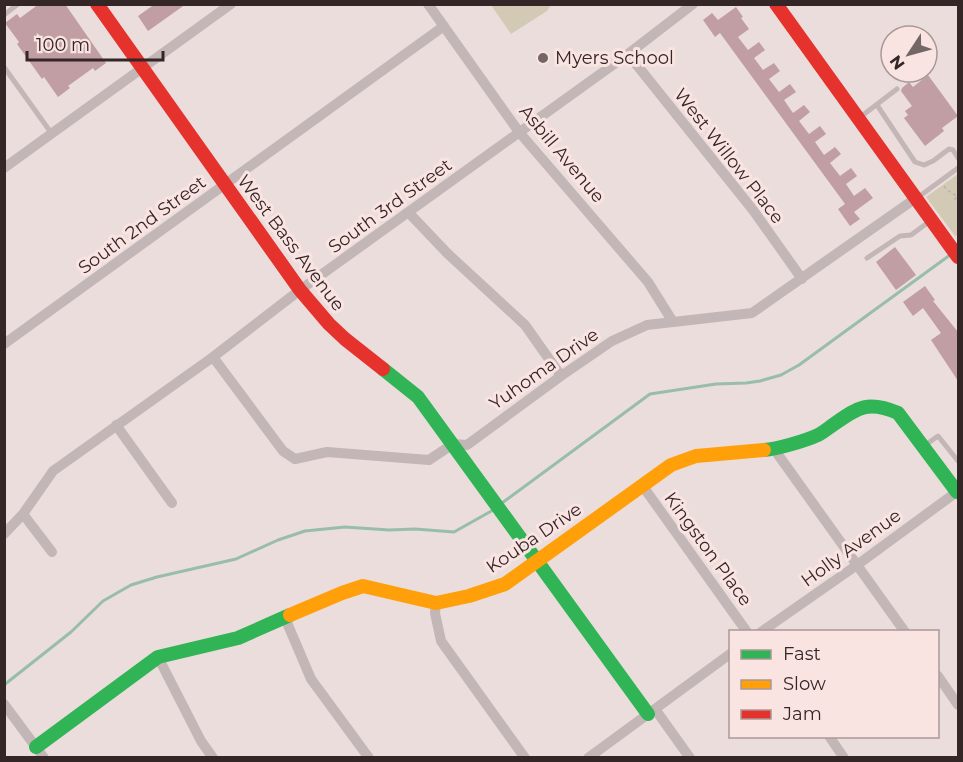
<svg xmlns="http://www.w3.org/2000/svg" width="963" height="762" font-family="Montserrat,sans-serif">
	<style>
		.green { fill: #d3cab6 }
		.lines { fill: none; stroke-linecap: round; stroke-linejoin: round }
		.stream { stroke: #98bdab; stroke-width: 3 }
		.building { fill: #c09ea3 }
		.path { stroke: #bcafaf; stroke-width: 1.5; stroke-dasharray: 3 3; stroke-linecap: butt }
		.lane { stroke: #c3b6b6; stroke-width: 5 }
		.street { stroke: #c3b6b6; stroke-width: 10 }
		.fast { stroke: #30b455; stroke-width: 14 }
		.slow { stroke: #ff9f0a; stroke-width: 14 }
		.jam { stroke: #e5322d; stroke-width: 14 }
		.poi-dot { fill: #746566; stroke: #f9e4e2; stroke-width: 2 }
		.labels { text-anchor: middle; stroke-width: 6; stroke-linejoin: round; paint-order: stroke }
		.poi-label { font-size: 18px; fill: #342527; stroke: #f9e4e2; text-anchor: start }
		.street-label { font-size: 18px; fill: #342527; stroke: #f9e4e2 }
	</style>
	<rect width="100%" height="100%" fill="#ebdddc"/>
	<path class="green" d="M491,5h60l-4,6 -36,23z
		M958,174v61l-3,1 -29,-39z"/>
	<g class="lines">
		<path class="stream" d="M502,503l148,-109 66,-10 30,-1 14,-2 21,-6 18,-10 151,-110
			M4,685l67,-53 32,-31 28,-16 26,-8 79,-18 42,-19 27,-9 40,-4 44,3 26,-1 39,3 41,-23"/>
	</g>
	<path class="building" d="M39,4h26l41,59 -11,8 -2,-3 -25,18 2,2 -12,9 -14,-20 -2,2 -25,-35 2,-2 -14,-19 12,-9 3,4z
		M155,4h31l-38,27 -10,-15z
		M736,7l7,10 -2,1 8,11 -11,8 10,13 11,-8 6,8 -11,8 9,12 11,-7 6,8 -11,8 10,13 11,-8 6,8 -12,8 9,13 11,-8 6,7 -11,9 10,13 11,-8 6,8 -11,8 9,13 11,-8 6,7 -11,9 10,13 11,-8 6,8 -11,8 8,12 11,-8 8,10 -19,14 6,7 -10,7 -12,-17 7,-5 -125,-171 -5,4 -12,-17 9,-7 6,7z
		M928,75l30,41 -16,12 2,3 -19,15 -21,-28 4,-3 -3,-4 7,-5 -11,-15 1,-3 7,-6 4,5z
		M895,247l21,28 -20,15 -20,-28z
		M925,286l10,14 -2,1 25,31v49l-27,-41 10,-7 -18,-25 -10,8 -10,-14z"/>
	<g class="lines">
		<path class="path" d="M944,186c5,7 10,7 13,11l-3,3"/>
		<path class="lane" d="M4,15l14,-11
			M4,67l48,67
			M877,105l38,57 9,3 9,-4 16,-12 4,1 5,8
			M859,118l38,-29
			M917,198l41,-30
			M867,258l33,-22 11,-1 19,-14
			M924,446l14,-10 20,25"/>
		<path class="street" d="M428,4l91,128 129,150 25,40
			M628,54l125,156 49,69
			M4,168l227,-164
			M409,213l38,40 78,72 36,51
			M4,344l440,-318
			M213,357l70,94 12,8 32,-7 102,8 24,-16 14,1 94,-69 51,-35 35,-16 105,-12 164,-115
			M116,425l56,78
			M774,449l131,183
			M642,485l105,147
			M23,514l29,38
			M4,534l19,-20 30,-43 160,-114 87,-67 328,-236 65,-50
			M436,603l-1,10 6,28 84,117
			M285,618l26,61 58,79
			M761,632l96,-67 101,-74
			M158,657l43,84 12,17
			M938,676l20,29
			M4,704l40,54
			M655,709l35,49
			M829,736l15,22
			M588,758l142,-104"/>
		<path class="fast" d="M383,369l35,28 230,317
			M764,450c13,-1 41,-9 54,-15 4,-2 8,-5 12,-8 26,-18 36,-28 68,-14l59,79
			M36,747l122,-90 80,-19 52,-23"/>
		<path class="slow" d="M290,615l52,-22 21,-7 73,17 33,-7 36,-12 166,-119 25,-9 68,-6"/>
		<path class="jam" d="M97,4l203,286 29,34 16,15 38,30
			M776,4l182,253"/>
	</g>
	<circle class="poi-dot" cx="543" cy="58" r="6"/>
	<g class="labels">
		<g class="poi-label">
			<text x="555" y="64">Myers School</text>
		</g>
		<g class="street-label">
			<text transform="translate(562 154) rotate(50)" y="6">Asbill Avenue</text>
			<text transform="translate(729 156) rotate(52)" y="6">West Willow Place</text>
			<text transform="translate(390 206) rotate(-36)" y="6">South 3rd Street</text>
			<text transform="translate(142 225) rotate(-36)" y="6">South 2nd Street</text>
			<text transform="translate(291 243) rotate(53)" y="6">West Bass Avenue</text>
			<text transform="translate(544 369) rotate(-35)" y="6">Yuhoma Drive</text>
			<text transform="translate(534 538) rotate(-34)" y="6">Kouba Drive</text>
			<text transform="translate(851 548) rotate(-36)" y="6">Holly Avenue</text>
			<text transform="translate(708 549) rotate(54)" y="6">Kingston Place</text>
		</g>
	</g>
	<rect width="963" height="762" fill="none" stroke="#342527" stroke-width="12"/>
	<rect x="729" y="630" width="210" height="108" fill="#f9e4e2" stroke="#aa9897" stroke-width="1.5"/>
	<rect x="741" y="650" width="30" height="9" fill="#30b455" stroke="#aa9897" stroke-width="1.5"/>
	<text x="783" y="660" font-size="18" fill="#342527">Fast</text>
	<rect x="741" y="680" width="30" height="9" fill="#ff9f0a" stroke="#aa9897" stroke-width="1.5"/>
	<text x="783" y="690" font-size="18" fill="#342527">Slow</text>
	<rect x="741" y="710" width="30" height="9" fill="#e5322d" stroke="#aa9897" stroke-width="1.5"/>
	<text x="783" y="720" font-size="18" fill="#342527">Jam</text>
	<g transform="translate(909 54) rotate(234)"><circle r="28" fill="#f9e4e2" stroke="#aa9897" stroke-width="1.5"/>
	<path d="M0-4.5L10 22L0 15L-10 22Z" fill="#746566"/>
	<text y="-9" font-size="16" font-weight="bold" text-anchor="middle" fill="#342527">N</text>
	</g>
	<path d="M27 51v9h136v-9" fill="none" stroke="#342527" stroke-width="3"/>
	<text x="36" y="51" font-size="18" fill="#342527" stroke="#f9e4e2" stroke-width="4.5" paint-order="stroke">100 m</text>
</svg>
